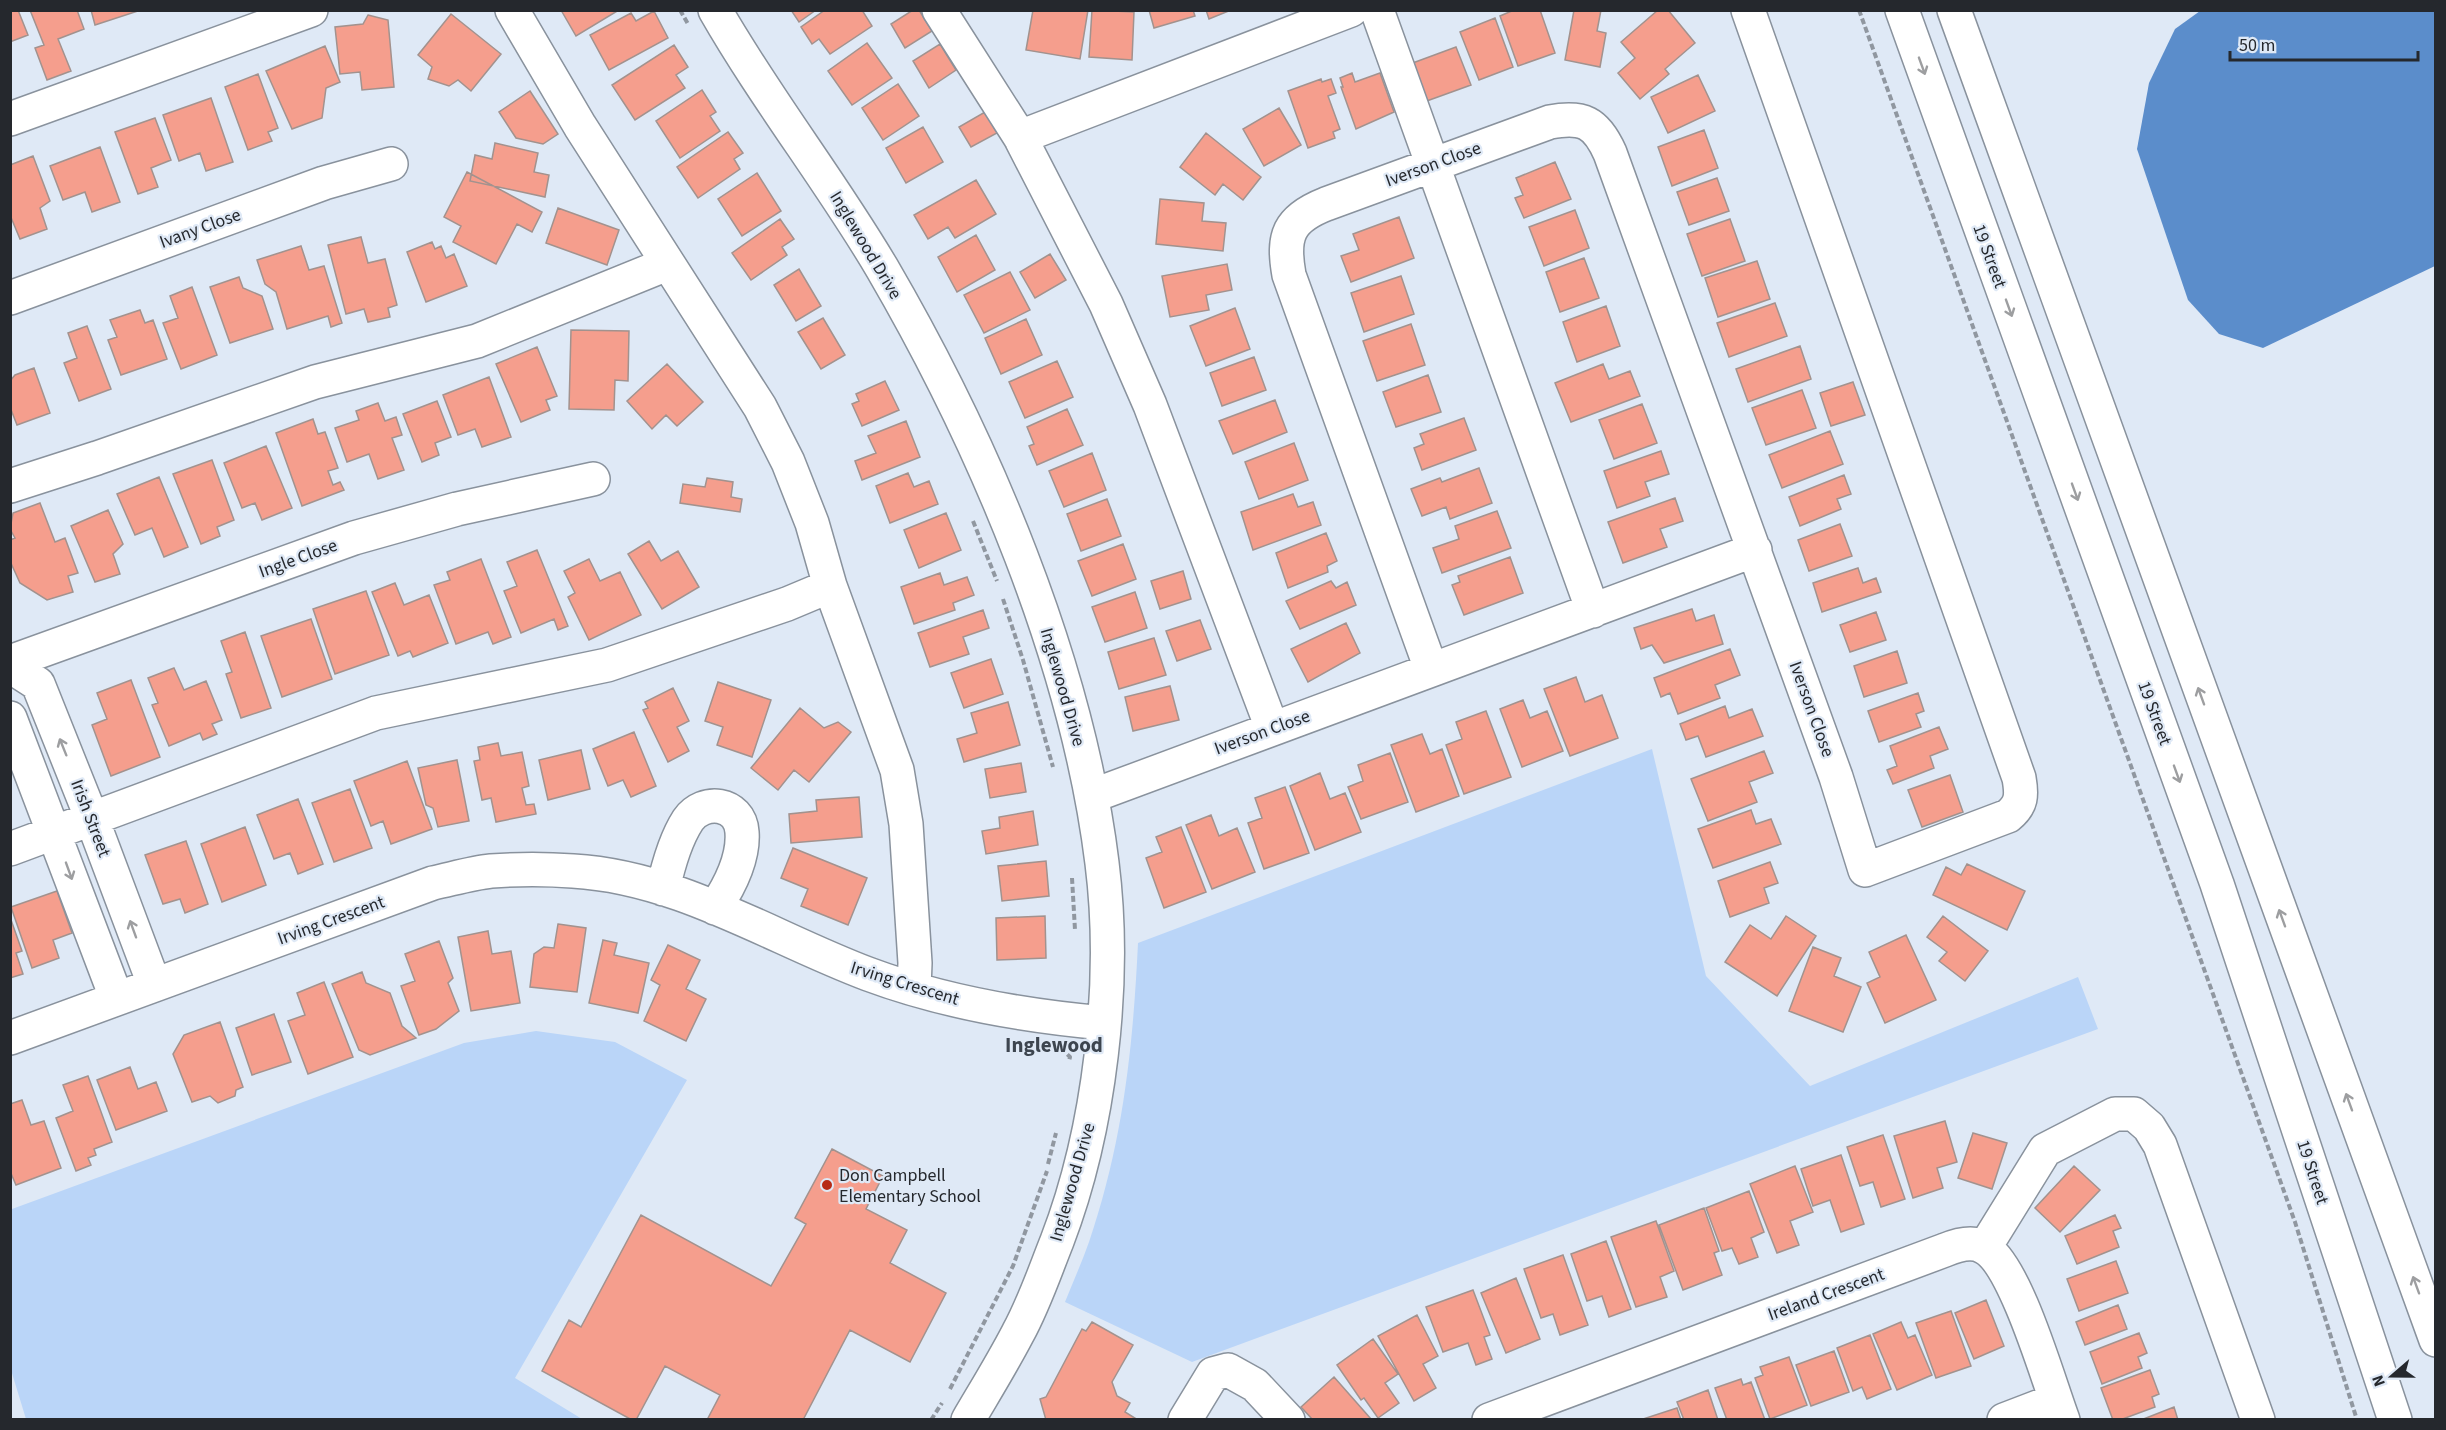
<svg xmlns="http://www.w3.org/2000/svg" width="2446" height="1430" font-family="'Source Sans 3',sans-serif">
	<style>
		.green { fill: #bad5f8 }
		.water { fill: #5b8dcb }
		.building { fill: #f59e8d; stroke: #a2928e; stroke-width: 1.5 }
		.lines { fill: none; stroke-linecap: round; stroke-linejoin: round }
		.minor-casing { stroke: #89929d; stroke-width: 36 }
		.major-casing { stroke: #89929d; stroke-width: 36 }
		.path { stroke: #9097a0; stroke-width: 4; stroke-dasharray: 6 3; stroke-linecap: butt }
		.minor { stroke: #fff; stroke-width: 33 }
		.major { stroke: #fff; stroke-width: 33 }
		.oneway { stroke: #9d9ea0 }
		.poi-dot { fill: #b72b16; stroke: #dfe9f6; stroke-width: 2 }
		.labels { text-anchor: middle; stroke-width: 4.5; stroke-linejoin: round; paint-order: stroke }
		.street-label { font-size: 18px; fill: #25282d; stroke: #dfe9f6 }
		.poi-label { font-size: 18px; fill: #25282d; stroke: #dfe9f6; text-anchor: start }
		.quarter-label { font-size: 21px; font-weight: bold; fill: #3d454f; stroke: #dfe9f6 }
	</style>
	<rect width="100%" height="100%" fill="#dfe9f6"/>
	<path class="green" d="M1652,749l54,227 104,110 268,-109 20,52 -906,333 -127,-60c8,-20 17,-40 24,-60 34,-100 44,-194 49,-299z
		M536,1031l79,11 72,38 -172,298 67,41h-556l-15,-49 1,-161 452,-166z"/>
	<path class="water" d="M2200,11h235v255l-172,82 -44,-14 -31,-34 -51,-151 12,-66 26,-54z"/>
	<path class="building" d="M10,10h8l10,25 -18,7z
		M30,10h47l7,19 -26,10 13,32 -24,9 -12,-32 9,-3z
		M91,10h47v1l-43,14z
		M561,10h58l-43,26z
		M791,10h25l-17,12z
		M825,10h37l10,16 -42,28 -11,-15 -7,5 -11,-17z
		M913,10h6l13,21 -27,17 -14,-24z
		M1033,10h55l-8,49 -54,-9z
		M1092,10l42,2 -2,48 -43,-3z
		M1149,10h44l2,6 -41,12z
		M1206,10h25l-22,9z
		M1514,10h26l15,43 -37,13 -18,-50z
		M1574,10h27l-4,21 9,2 -6,34 -35,-7z
		M1658,10h10l27,33 -30,26 4,5 -29,25 -22,-26 17,-15 -14,-16z
		M654,11l14,27 -59,32 -19,-35 41,-22 5,8z
		M451,14l50,40 -30,37 -13,-11 -9,6 -21,-7 4,-12 -14,-12z
		M368,15l20,5 6,67 -32,3 -2,-18 -20,2 -5,-47 28,-3z
		M1495,18l18,49 -34,13 -19,-48z
		M867,43l25,35 -40,27 -24,-34z
		M940,44l16,26 -27,18 -16,-27z
		M674,45l14,22 -12,8 9,13 -50,32 -23,-35z
		M325,46l15,36 -14,6 -4,30 -30,11 -26,-58z
		M1456,47l15,38 -47,17 -14,-38z
		M1352,73l3,9 25,-9 14,39 -38,17 -15,-42h2l-3,-9z
		M258,74l20,54 -10,4 4,9 -24,9 -23,-63z
		M1698,75l17,36 -47,22 -17,-36z
		M1321,79l1,3 9,-3 5,14 -8,3 12,33 -7,3 2,6 -27,10 -20,-57z
		M898,84l21,32 -36,24 -21,-32z
		M702,90l14,22 -6,4 10,15 -40,27 -24,-37z
		M530,91l28,43 -15,10 -27,-6 -17,-26z
		M211,98l22,64 -27,9 -6,-18 -21,8 -16,-46z
		M1279,108l22,37 -37,21 -21,-37z
		M985,112l12,21 -26,14 -12,-20z
		M155,118l16,42 -20,8 7,19 -20,7 -23,-62z
		M923,127l20,35 -37,21 -20,-35z
		M1704,130l14,38 -46,18 -14,-39z
		M728,132l15,21 -9,6 6,10 -42,29 -21,-31z
		M1206,133l55,44 -18,23 -20,-16 -8,11 -35,-28z
		M495,143l43,10 -4,19 15,3 -4,22 -75,-16 5,-26 17,4z
		M100,147l20,55 -28,10 -7,-20 -22,8 -13,-34z
		M33,156l17,45 -10,7 7,21 -27,10 -10,-24v-50z
		M1555,162l16,37 -47,19 -9,-20 8,-3 -7,-17z
		M467,172l75,40 -10,20 -15,-8 -21,40 -43,-22 8,-16 -17,-9z
		M757,173l24,38 -39,25 -24,-37z
		M1717,178l12,33 -40,14 -12,-33z
		M976,180l20,34 -41,24 -7,-11 -20,12 -14,-24z
		M1160,199l44,4 -2,18 24,2 -3,28 -67,-7z
		M558,208l61,22 -12,35 -61,-22z
		M1575,210l14,38 -45,18 -15,-39z
		M1399,217l15,41 -63,24 -10,-26 18,-6 -6,-16z
		M780,219l14,20 -12,8 5,8 -36,25 -19,-27z
		M1730,219l15,42 -43,15 -15,-42z
		M976,235l19,35 -38,22 -19,-35z
		M361,237l7,26 17,-4 12,46 -9,3 2,9 -22,5 -4,-13 -18,5 -18,-69z
		M432,242l3,7 6,-3 5,12 8,-4 13,32 -41,16 -19,-50z
		M301,246l8,24 15,-4 18,57 -11,4 -3,-11 -41,13 -11,-37 -11,-8 -8,-24z
		M1050,254l16,26 -31,18 -15,-26z
		M1584,258l15,40 -39,14 -14,-40z
		M1757,261l13,38 -52,18 -13,-39z
		M1227,264l5,26 -26,5 3,15 -39,7 -8,-41z
		M799,269l22,37 -25,15 -22,-36z
		M1010,272l20,38 -46,23 -20,-38z
		M1401,276l13,38 -50,18 -13,-39z
		M239,277l4,11 19,8 11,33 -43,14 -20,-56z
		M192,287l25,68 -36,14 -18,-46 15,-5 -8,-22z
		M1775,303l12,33 -58,21 -12,-34z
		M1606,306l14,40 -43,16 -14,-40z
		M1235,308l15,41 -44,17 -16,-40z
		M140,310l5,13 8,-3 14,39 -46,16 -13,-35 9,-3 -7,-17z
		M823,318l22,37 -24,14 -23,-37z
		M1026,319l16,36 -41,19 -16,-36z
		M1411,324l14,41 -48,16 -14,-40z
		M87,326l24,63 -32,12 -15,-38 13,-5 -9,-25z
		M571,330l58,1 -1,50 -13,-1 -1,30 -45,-1z
		M1800,346l11,33 -63,23 -12,-33z
		M537,347l20,49 -11,4 4,10 -29,12 -25,-58z
		M1254,357l12,33 -44,16 -12,-33z
		M1057,361l16,36 -48,21 -16,-36z
		M667,364l36,38 -26,24 -11,-11 -14,14 -25,-28z
		M1603,364l6,15 21,-8 10,25 -69,26 -16,-39z
		M34,368l16,45 -33,12 -7,-18v-26l5,-6z
		M1428,375l13,37 -45,15 -13,-35z
		M489,377l22,60 -29,10 -7,-18 -17,6 -15,-40z
		M885,381l14,29 -37,16 -10,-22 7,-3 -3,-7z
		M1853,382l12,33 -34,11 -11,-33z
		M1802,390l14,38 -50,17 -14,-37z
		M1275,400l12,32 -54,22 -14,-33z
		M437,401l14,36 -16,6 4,12 -17,7 -19,-48z
		M378,403l7,18 11,-4 6,18 -10,3 12,32 -26,9 -9,-25 -22,8 -12,-34 24,-8 -3,-9z
		M1642,404l15,39 -43,16 -15,-39z
		M1067,409l16,36 -46,20 -8,-19 5,-2 -7,-17z
		M1464,418l12,32 -54,20 -8,-22 10,-4 -4,-10z
		M313,419l5,15 7,-2 13,36 -10,3 5,14 7,-3 4,8 -42,16 -26,-73z
		M906,421l14,36 -58,23 -7,-19 21,-8 -8,-17z
		M1830,431l13,33 -61,24 -13,-33z
		M1294,443l14,37 -49,19 -14,-37z
		M266,446l26,62 -30,12 -7,-17 -13,5 -18,-45z
		M1661,451l8,23 -24,8 5,14 -33,12 -13,-37z
		M1092,453l14,37 -42,17 -15,-36z
		M212,460l22,60 -17,7 3,9 -19,8 -28,-70z
		M1479,468l13,35 -42,16 -4,-12 -24,9 -11,-27 29,-11 2,4z
		M908,473l6,14 15,-6 9,23 -48,19 -14,-37z
		M1844,475l7,19 -14,5 4,10 -41,17 -11,-29z
		M159,477l29,70 -24,10 -12,-29 -17,7 -18,-41z
		M707,478l26,4 -2,15 11,2 -2,13 -60,-9 3,-19 22,3z
		M1293,494l5,13 15,-5 8,23 -68,25 -12,-38z
		M1675,498l8,23 -23,8 7,18 -44,16 -15,-41z
		M1107,499l14,37 -40,15 -14,-37z
		M40,503l15,39 10,-4 13,35 -10,3 5,16 -26,8 -27,-17 -10,-22v-21l5,-2 -5,-9 3,-16z
		M108,510l15,34 -10,10 7,20 -25,8 -24,-56z
		M1497,511l14,37 -69,25 -9,-25 26,-9 -4,-13z
		M946,513l15,37 -42,18 -15,-38z
		M1840,524l12,32 -43,15 -11,-31z
		M1326,533l11,28 -10,5 1,6 -40,16 -12,-35z
		M649,541l12,20 17,-10 21,36 -37,22 -34,-55z
		M1123,544l13,35 -44,17 -14,-35z
		M537,550l31,76 -10,4 -4,-11 -33,14 -17,-42 13,-5 -10,-24z
		M1510,557l13,36 -59,22 -12,-30 8,-3 -2,-6z
		M481,559l30,78 -18,7 -5,-12 -32,12 -22,-59 16,-5 -3,-8z
		M589,559l11,22 20,-9 21,43 -52,25 -21,-43 7,-4 -11,-22z
		M1858,568l5,15 13,-5 5,14 -59,20 -9,-29z
		M1183,571l8,28 -31,10 -9,-28z
		M940,573l4,12 23,-8 7,18 -21,8 2,7 -41,14 -13,-37z
		M1331,581l5,7 11,-6 9,23 -56,24 -14,-28z
		M395,583l9,22 25,-10 19,48 -35,14 -3,-6 -12,5 -26,-64z
		M366,591l23,64 -54,19 -22,-65z
		M1135,592l12,36 -42,14 -13,-35z
		M1692,609l4,12 18,-6 9,29 -59,19 -12,-18 -11,4 -7,-21z
		M983,610l6,18 -26,9 6,17 -39,13 -12,-34z
		M1876,612l10,28 -36,12 -10,-27z
		M311,619l21,60 -50,18 -21,-61z
		M1200,620l11,29 -34,12 -11,-30z
		M1346,623l14,30 -52,29 -17,-33z
		M245,632l26,76 -30,10 -15,-44 6,-2 -11,-31z
		M1154,638l12,37 -47,14 -11,-37z
		M1730,649l10,26 -25,10 5,13 -42,16 -8,-21 -9,4 -7,-19z
		M1897,651l10,32 -43,14 -10,-31z
		M991,659l12,35 -39,14 -13,-35z
		M174,668l10,22 22,-9 16,39 -10,4 5,10 -14,6 -3,-7 -31,13 -17,-41 6,-2 -10,-25z
		M1576,677l9,25 17,-7 16,43 -48,18 -26,-67z
		M131,680l29,77 -49,19 -19,-51 15,-6 -10,-26z
		M718,682l53,18 -19,57 -35,-12 6,-18 -18,-6z
		M1170,686l9,34 -46,11 -8,-34z
		M673,688l16,33 -12,6 12,24 -21,11 -25,-52 5,-2 -3,-6z
		M1918,693l6,18 -8,3 5,13 -42,15 -11,-31z
		M1523,700l7,18 17,-7 16,40 -41,16 -22,-58z
		M1008,702l12,43 -56,17 -7,-23 20,-6 -6,-20z
		M1725,706l4,12 23,-9 11,27 -57,21 -8,-21 -12,4 -6,-16z
		M800,708l24,20 14,-6 13,10 -42,50 -15,-12 -16,20 -27,-22z
		M1486,711l25,66 -47,17 -18,-49 16,-6 -6,-17z
		M1939,727l9,22 -18,7 4,12 -41,16 -6,-14 10,-4 -7,-20z
		M634,732l22,54 -25,11 -8,-17 -15,6 -15,-37z
		M1422,734l8,20 12,-5 17,47 -43,16 -25,-67z
		M498,743l3,13 21,-4 7,34 -7,2 4,17 8,-1 2,10 -40,8 -5,-24 -9,2 -8,-39 6,-1 -2,-13z
		M581,750l9,39 -42,11 -9,-40z
		M1764,751l9,22 -24,9 8,20 -49,19 -17,-42z
		M1390,753l18,49 -47,17 -13,-32 15,-6 -5,-16z
		M457,760l12,61 -31,6 -5,-19 -7,-3 -8,-37z
		M407,761l25,68 -41,15 -8,-23 -12,5 -17,-45z
		M1021,763l5,29 -36,6 -5,-29z
		M1320,773l10,26 15,-6 16,39 -46,18 -25,-64z
		M1950,775l13,37 -41,15 -14,-37z
		M1285,787l24,66 -45,16 -16,-46 14,-5 -7,-20z
		M350,789l22,59 -38,14 -22,-59z
		M859,797l3,40 -71,6 -2,-29 28,-3 -1,-11z
		M298,799l25,65 -25,10 -8,-21 -16,6 -17,-44z
		M1751,810l5,14 15,-5 10,25 -68,24 -15,-39z
		M1033,811l5,34 -52,9 -4,-23 18,-3 -1,-11z
		M1211,815l8,21 18,-8 18,44 -43,17 -26,-64z
		M245,827l21,58 -44,17 -21,-58z
		M1181,827l25,65 -42,16 -18,-50 16,-6 -6,-15z
		M186,841l22,63 -23,9 -5,-14 -17,5 -18,-49z
		M793,848l74,30 -19,47 -47,-19 7,-17 -27,-11z
		M1046,861l3,35 -47,5 -4,-35z
		M1770,862l8,21 -14,5 5,15 -39,14 -12,-36z
		M1967,864l58,27 -18,39 -74,-35 13,-28 15,8z
		M57,891l15,42 -19,7 6,18 -27,10 -21,-61z
		M1045,916l1,42 -49,2 -1,-42z
		M1786,916l30,20 -39,60 -52,-34 25,-37 21,14z
		M1943,916l45,35 -23,30 -26,-20 8,-9 -20,-15z
		M10,917l12,34 -6,2 7,21 -13,4z
		M558,924l28,4 -9,64 -47,-5 4,-33 10,-7 10,1z
		M488,931l4,23 19,-3 9,52 -49,8 -13,-74z
		M1906,935l30,65 -51,23 -18,-40 13,-6 -11,-25z
		M603,940l14,3 -3,12 35,8 -11,50 -49,-10z
		M439,941l14,37 -5,5 11,28 -23,18 -17,6 -18,-49 14,-5 -10,-27z
		M668,945l32,15 -14,29 20,10 -20,42 -42,-20 16,-36 -9,-5z
		M1813,947l28,11 -7,18 27,11 -18,45 -54,-21z
		M362,972l4,11 24,10 12,33 14,12 -46,17 -11,-5 -27,-66z
		M324,982l29,75 -45,17 -20,-53 17,-6 -8,-22z
		M274,1014l17,48 -39,13 -16,-47z
		M220,1022l23,65 -7,3 -1,6 -17,7 -8,-7 -18,6 -19,-48 11,-19z
		M130,1067l8,22 18,-7 11,29 -51,19 -19,-50z
		M88,1076l24,66 -18,7 2,6 -8,3 3,7 -15,6 -20,-53 17,-7 -10,-26z
		M22,1100l9,25 13,-4 17,47 -45,17 -6,-14v-67z
		M1945,1121l12,41 -20,6 6,20 -30,10 -19,-62z
		M1973,1133l34,10 -15,46 -34,-11z
		M1883,1135l22,64 -24,8 -8,-25 -13,4 -13,-39z
		M832,1149l51,27 -17,33 41,21 -17,33 56,30 -36,69 -60,-32 -47,90h-96l13,-25 -55,-29 -29,54h-4l-90,-49 27,-51 12,7 60,-112 130,71 35,-62 -11,-6z
		M1841,1155l23,69 -23,8 -11,-32 -17,6 -12,-37z
		M1795,1166l18,46 -23,9 9,24 -22,8 -27,-69z
		M2074,1166l26,24 -40,42 -25,-24z
		M1749,1191l15,41 -13,6 7,19 -19,7 -7,-16 -10,3 -16,-43z
		M1704,1208l15,43 -5,2 8,22 -39,15 -24,-65z
		M2115,1215l6,13 -8,3 6,16 -42,17 -12,-28z
		M1656,1221l18,50 -14,6 7,20 -31,10 -25,-70z
		M1606,1241l25,68 -22,8 -7,-21 -15,5 -16,-47z
		M1563,1255l25,70 -28,10 -7,-21 -12,4 -17,-49z
		M2116,1261l12,32 -49,18 -12,-32z
		M1516,1278l24,61 -34,14 -25,-60z
		M1473,1290l17,45 -6,2 8,22 -16,6 -8,-22 -25,9 -17,-45z
		M1986,1300l18,46 -30,13 -19,-46z
		M2118,1305l9,24 -42,16 -9,-23z
		M1951,1311l20,55 -35,12 -20,-55z
		M1417,1315l21,41 -15,8 13,24 -22,13 -36,-65z
		M1092,1322l41,23 -21,37 5,14 13,7 -5,9 13,8h-92l-6,-21 6,-2 36,-68 4,2z
		M1901,1322l7,16 7,-3 17,40 -35,15 -24,-56z
		M2139,1333l8,20 -9,4 4,11 -40,16 -12,-32z
		M1870,1335l21,54 -24,10 -5,-12 -9,4 -16,-43z
		M1373,1339l25,35 -13,9 14,20 -21,15 -14,-20 -3,2 -24,-35z
		M1834,1351l15,41 -38,14 -15,-41z
		M1789,1357l18,48 -37,14 -15,-41 8,-3 -3,-8z
		M2150,1370l9,24 -7,3 3,10 -35,13h-7l-12,-32z
		M1334,1377l37,42 -1,1h-57l-12,-13z
		M1741,1379l2,6 8,-3 14,38h-38l-12,-32z
		M1708,1390l10,30h-34l-7,-18z
		M2174,1407l4,13h-37z
		M1677,1408l4,12h-38v-1z"/>
	<g class="lines">
		<defs>
			<path id="minor" d="M512,10l68,116 180,281 28,55 24,61 18,63 67,184 9,54 9,139 -1,25
				M715,10c51,89 115,170 167,258 102,175 195,393 220,595 15,119 -2,266 -45,378 -12,30 -23,63 -39,92 -15,29 -33,58 -50,87
				M939,10l81,127 86,167 44,101 122,323
				M1377,10l216,601
				M10,119l301,-109
				M1020,137l331,-127
				M10,298l314,-115 67,-19
				M10,486l87,-28 218,-76 162,-41 190,-77
				M10,662l344,-124 103,-29 136,-30
				M10,666l28,18 54,135 62,165
				M1431,669l-142,-394c-7,-39 -1,-56 37,-71l224,-82c33,-6 46,0 60,31l226,624 29,93 143,-54c14,-11 14,-21 11,-38l-271,-768
				M10,718l106,279
				M1092,796l663,-246
				M10,849l366,-136 231,-48 180,-61 43,-18
				M663,889c5,-23 12,-49 25,-69 15,-22 52,-18 54,12 2,26 -13,55 -27,76
				M10,1038l423,-155c19,-4 39,-10 58,-12 27,-2 56,-2 82,0 106,6 199,67 295,103 75,28 157,42 236,49
				M1985,1247l60,-97 70,-36h19l15,13 11,18 98,275
				M1185,1420l28,-46 15,-4 27,15 33,35
				M1489,1420l456,-170c12,-5 28,-10 40,-2 31,18 64,135 78,172
				M2004,1420l52,-20"/>
			<path id="major" d="M1902,10l315,874 178,536
				M1954,10l482,1330"/>
		</defs>
		<use href="#minor" class="minor-casing"/>
		<use href="#major" class="major-casing"/>
		<path class="path" d="M680,10l8,14
			M1859,10l436,1212 62,198
			M973,521l24,60
			M1003,599l20,61 30,107
			M1072,878l3,52
			M1061,1048l9,9 -1,4
			M1048,1164l8,-31
			M950,1389l63,-123 34,-95
			M931,1420l11,-17"/>
		<use href="#minor" class="minor"/>
		<use href="#major" class="major"/>
	</g>
	<defs><path id="oneway-shaft" d="M-6 0H5M1.5-3L5.5 0L1.5 3" fill="none" stroke-width="1.6" stroke-linecap="round" stroke-linejoin="round" transform="scale(1.5)"/></defs>
	<g class="oneway">
		<use href="#oneway-shaft" transform="translate(1922 66) rotate(70)"/>
		<use href="#oneway-shaft" transform="translate(2009 308) rotate(70)"/>
		<use href="#oneway-shaft" transform="translate(2075 492) rotate(70)"/>
		<use href="#oneway-shaft" transform="translate(2201 696) rotate(-110)"/>
		<use href="#oneway-shaft" transform="translate(63 747) rotate(-112)"/>
		<use href="#oneway-shaft" transform="translate(2177 774) rotate(70)"/>
		<use href="#oneway-shaft" transform="translate(69 871) rotate(70)"/>
		<use href="#oneway-shaft" transform="translate(2282 918) rotate(-110)"/>
		<use href="#oneway-shaft" transform="translate(133 929) rotate(-110)"/>
		<use href="#oneway-shaft" transform="translate(2349 1102) rotate(-110)"/>
		<use href="#oneway-shaft" transform="translate(2416 1285) rotate(-110)"/>
	</g>
	<circle class="poi-dot" cx="827" cy="1185" r="6"/>
	<g class="labels">
		<g class="street-label">
			<text transform="translate(1433 164) rotate(-20)" y="6">Iverson Close</text>
			<text transform="translate(200 228) rotate(-20)" y="6">Ivany Close</text>
			<text transform="translate(866 245) rotate(59)" y="6">Inglewood Drive</text>
			<text transform="translate(1990 256) rotate(70)" y="6">19 Street</text>
			<text transform="translate(298 558) rotate(-20)" y="6">Ingle Close</text>
			<text transform="translate(1063 687) rotate(74)" y="6">Inglewood Drive</text>
			<text transform="translate(1812 709) rotate(70)" y="6">Iverson Close</text>
			<text transform="translate(2155 713) rotate(70)" y="6">19 Street</text>
			<text transform="translate(1262 732) rotate(-20)" y="6">Iverson Close</text>
			<text transform="translate(91 818) rotate(69)" y="6">Irish Street</text>
			<text transform="translate(331 920) rotate(-20)" y="6">Irving Crescent</text>
			<text transform="translate(905 983) rotate(17)" y="6">Irving Crescent</text>
			<text transform="translate(2313 1172) rotate(72)" y="6">19 Street</text>
			<text transform="translate(1072 1182) rotate(-74)" y="6">Inglewood Drive</text>
			<text transform="translate(1826 1294) rotate(-20)" y="6">Ireland Crescent</text>
		</g>
		<g class="poi-label">
			<text x="839" y="1181">Don Campbell<tspan x="839" dy="21">Elementary School</tspan></text>
		</g>
		<g class="quarter-label">
			<text x="1054" y="1052">Inglewood</text>
		</g>
	</g>
	<rect width="2446" height="1430" fill="none" stroke="#25282d" stroke-width="24"/>
	<g transform="translate(2392 1376) rotate(250)" stroke="#dfe9f6" stroke-width="4.5" paint-order="stroke">
	<path d="M0-4.5L10 22L0 15L-10 22Z" fill="#25282d"/>
	<text y="-9" font-size="16" font-weight="bold" text-anchor="middle" fill="#25282d">N</text>
	</g>
	<path d="M2230 51v9h188v-9" fill="none" stroke="#25282d" stroke-width="3"/>
	<text x="2239" y="51" font-size="18" fill="#25282d" stroke="#dfe9f6" stroke-width="4.5" paint-order="stroke">50 m</text>
</svg>
